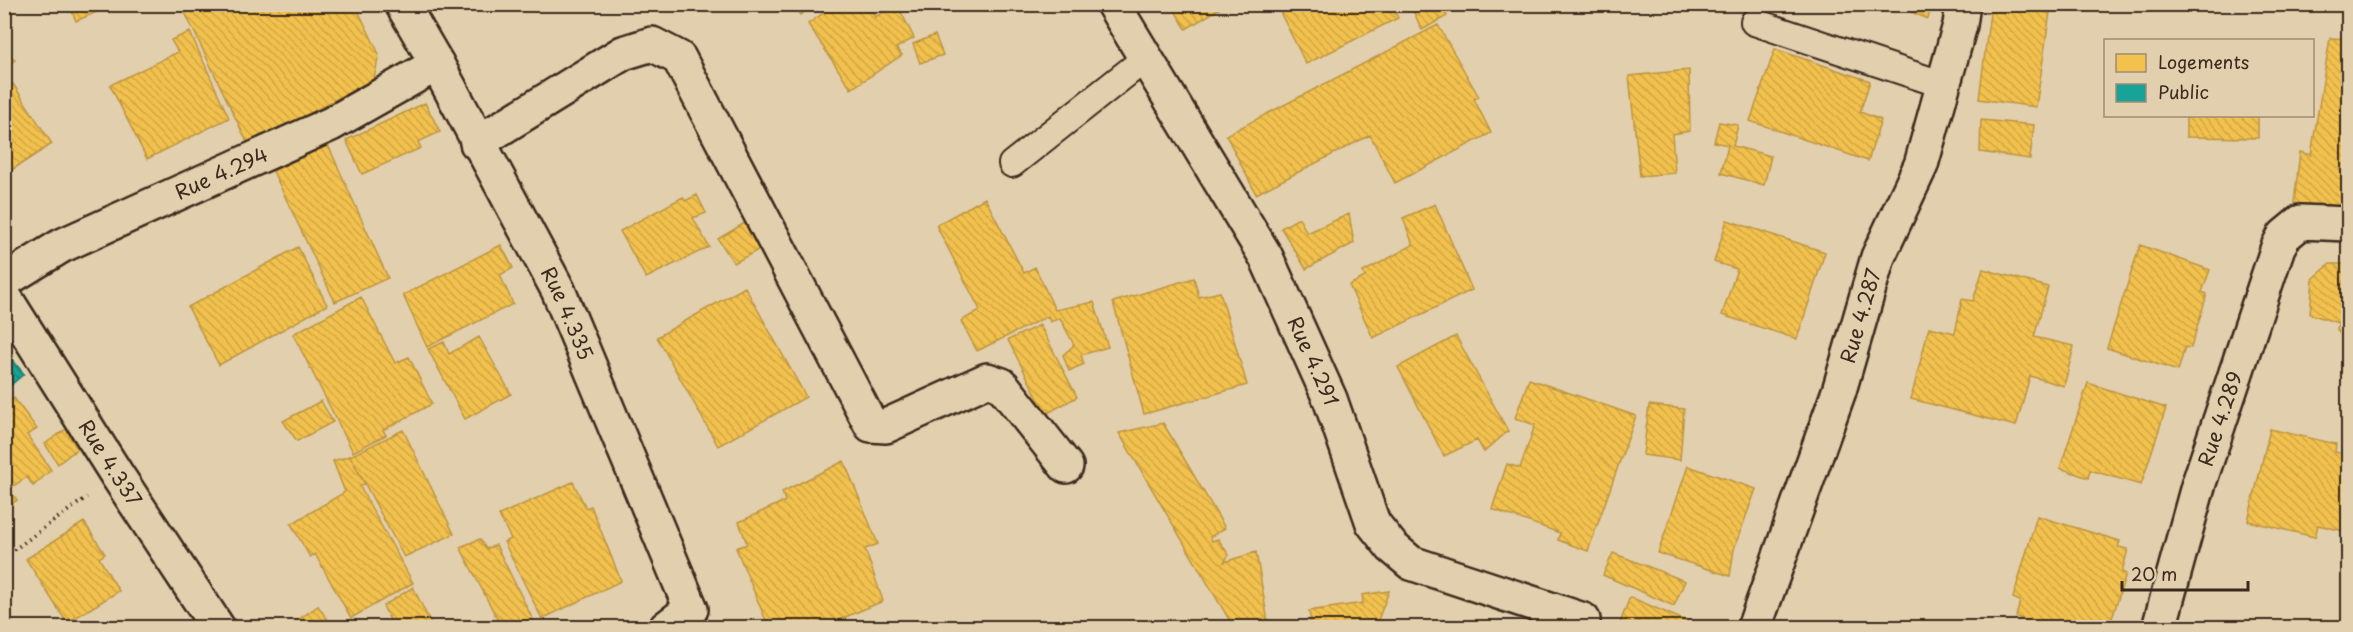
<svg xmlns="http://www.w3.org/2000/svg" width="2353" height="632" font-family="'Playpen Sans',sans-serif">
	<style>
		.homes { fill: url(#homes-back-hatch); stroke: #bb9440; stroke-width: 1.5 }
		.public { fill: url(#public-back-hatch); stroke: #227f73; stroke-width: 1.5 }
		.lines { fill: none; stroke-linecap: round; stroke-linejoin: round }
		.lane-casing { stroke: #3b2a1e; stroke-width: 30 }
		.street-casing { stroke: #3b2a1e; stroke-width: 38 }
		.path { stroke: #3b2a1e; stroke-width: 4; stroke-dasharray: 1.5 4.5; stroke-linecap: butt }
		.lane { stroke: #e2cfad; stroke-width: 26 }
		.street { stroke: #e2cfad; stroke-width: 33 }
		.labels { text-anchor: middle; stroke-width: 6; stroke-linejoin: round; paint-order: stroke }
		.street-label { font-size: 20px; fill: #3b2a1e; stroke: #e2cfad }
	</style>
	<defs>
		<pattern id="homes-back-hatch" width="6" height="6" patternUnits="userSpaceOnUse" patternTransform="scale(1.5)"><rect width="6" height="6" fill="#f2c14e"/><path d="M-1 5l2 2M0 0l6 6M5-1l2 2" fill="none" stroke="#d0a644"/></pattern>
		<pattern id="public-back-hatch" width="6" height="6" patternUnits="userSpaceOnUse" patternTransform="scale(1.5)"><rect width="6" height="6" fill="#17a398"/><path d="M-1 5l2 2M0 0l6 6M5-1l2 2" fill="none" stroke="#16857b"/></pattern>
	</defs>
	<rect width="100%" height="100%" fill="#e2cfad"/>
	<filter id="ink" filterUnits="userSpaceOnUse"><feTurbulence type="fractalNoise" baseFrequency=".0167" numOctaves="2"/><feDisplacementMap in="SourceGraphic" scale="12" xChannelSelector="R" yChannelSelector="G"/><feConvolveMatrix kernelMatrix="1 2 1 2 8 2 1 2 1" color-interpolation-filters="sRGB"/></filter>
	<g filter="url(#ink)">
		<path class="homes" d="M69,4h46l-39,17z
			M181,4h174l24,50 -5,25 -90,48 -37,15z
			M793,4h23l-16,11z
			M836,4h31l8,13 13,-7 -2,-6h11l17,34 -18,10 6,7 -51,34 -43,-65z
			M1171,4h56l-41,25z
			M1276,4h115l7,14 -92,46z
			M1410,4h32l5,12 -25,14z
			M1892,4h40l-4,15z
			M1991,5l59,7 -14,95 -57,-8z
			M1438,25l41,72 -5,2 17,34 -96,50 -25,-48 -114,59 -30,-59z
			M190,32l39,86 -82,41 -37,-74 68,-33 -7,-12z
			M935,35l8,20 -23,8 -7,-19z
			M2330,38l18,1v170l-54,-6 6,-51 11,3z
			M4,49l11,11 -11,9z
			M1775,49l95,32 -10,31 21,8 -13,41 -118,-40z
			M1689,70l1,61 -18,3 3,39 -35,3 -11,-100z
			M13,84l39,60 -48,31v-85z
			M425,103l15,29 -22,10 3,6 -59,26 -16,-34z
			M2186,116h72v22l-72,-1z
			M1981,120l53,5 -4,34 -50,-7z
			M1719,122l19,3 -5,21 38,10 -7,29 -43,-12 7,-28 -14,-3z
			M328,145l60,133 -53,24 -62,-131z
			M697,195l9,18 -13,5 16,29 -63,31 -26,-47 63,-34 2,4z
			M985,198l39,75 11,-6 20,43 39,-8 14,45 -27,8 3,9 -15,7 -6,-16 11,-10 -14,-27 -10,4 -2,-6 -71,35 -16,-30 19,-11 -44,-85z
			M1435,204l37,86 -99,48 -24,-53 16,-8 -2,-5 50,-27 -10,-27z
			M1349,214l5,29 -48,26 -25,-41 18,-10 8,15z
			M1727,220l98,32 -28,87 -75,-24 15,-46 -23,-7z
			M748,221l16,26 -30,16 -16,-24z
			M501,245l12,23 -13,7 13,29 -86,43 -24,-52z
			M2140,245l70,25 -8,22 5,2 -16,54 -6,-1 -7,24 -71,-23z
			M298,247l29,58 -108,60 -31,-58z
			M2330,264h18v81l-11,-15 1,-7 -28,-9 3,-35z
			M1983,269l65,18 -14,50 40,9 -10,40 -34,-10 -14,50 -105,-27 18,-72 26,6 7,-34 11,2z
			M1194,278l5,19 21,-5 27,93 -103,29 -31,-112z
			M745,287l61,110 -88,49 -61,-109z
			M361,297l34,66 14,-6 23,47 -49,26 3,5 -33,17 -60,-118z
			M1040,325l37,72 -31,17 -38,-74z
			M1456,336l52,95 -24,21 -7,-12 -33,16 -46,-89z
			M479,337l32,57 -46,25 -37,-70 16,-7 5,12z
			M1529,379l107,37 -48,135 -30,-11 2,-7 -68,-24 15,-45 13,4 15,-43 -20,-7z
			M2088,383l78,25 -25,77 -51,-15 -2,8 -28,-10z
			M14,398l23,31 -10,6 24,35 -18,16 -6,-9 -18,12 8,11 -13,10v-105z
			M321,401l12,21 -36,19 -14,-20z
			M1649,405l35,4 -4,51 -37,-5z
			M1163,423l62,105 -15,9 2,4 6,-2 11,16 -5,7 32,-10 12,70 -18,6h-16l-115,-195z
			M66,429l11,20 -19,15 -13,-20z
			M2270,429l66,15 -1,8 13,3v77l-30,-7 -3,12 -67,-16z
			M403,430l51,104 -50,23 -54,-101z
			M350,456l15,27 -5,4 53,96 -62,35 -36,-64 -5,3 -19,-33 54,-32 -12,-31z
			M844,461l34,83 -13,5 18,52 -63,27h-51l-33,-80 11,-4 -8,-22 46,-21 -3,-9z
			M1688,466l68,23 -22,60 -4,27 -72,-23z
			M573,482l13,26 5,-2 30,75 -79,38 -38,-77 7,-3 -12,-24z
			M2037,516l83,25 -2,6 10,2 -6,23 4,2 -17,54h-19l-16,-6 -2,6h-21l-35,-11 4,-16 -7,-3z
			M84,522l21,32 -6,4 20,33 -52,32 -41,-64z
			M480,539l6,10 10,-4 41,83h-35l-42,-81z
			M1613,553l72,28 -11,25 -71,-31z
			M413,587l20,41h-39l-11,-22z
			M1389,591l-14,37h-98l34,-6 -2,-11 54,-8 -1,-8z
			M1630,597l72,31h-84z
			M318,606l15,22h-47z"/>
		<path class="public" d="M4,349l20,25 -20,17z"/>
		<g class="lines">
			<defs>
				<path id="lane" d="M1754,22l190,63
					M1012,164l134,-106"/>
				<g id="street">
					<path id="s1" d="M402,4l35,60 121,226 133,319 -25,19"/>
					<path id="s2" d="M1113,4l153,253 64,142 43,124 19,24 19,16 172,57"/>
					<path d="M477,143l146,-90 29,-9 27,14 192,367 15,1 101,-46 15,5 64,81"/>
					<path id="s3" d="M4,281l57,-35 270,-122 106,-60"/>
					<path id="s4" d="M4,296l113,179 101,153"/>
					<path id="s5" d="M1754,628l85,-237 39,-134 43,-92 39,-140 3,-21"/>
					<path id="s6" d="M2159,628l39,-142 80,-239 6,-11 17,-14 47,2"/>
				</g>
			</defs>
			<use href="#lane" class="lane-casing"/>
			<use href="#street" class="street-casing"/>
			<path class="path" d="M4,557l83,-60"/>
			<use href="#lane" class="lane"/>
			<use href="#street" class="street"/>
		</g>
	</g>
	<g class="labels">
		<g class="street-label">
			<text dy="7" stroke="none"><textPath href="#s3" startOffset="243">Rue 4.294</textPath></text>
			<text dy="7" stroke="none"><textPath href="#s1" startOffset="351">Rue 4.335</textPath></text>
			<text dy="7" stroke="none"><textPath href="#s5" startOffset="330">Rue 4.287</textPath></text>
			<text dy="7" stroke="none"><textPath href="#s2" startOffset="410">Rue 4.291</textPath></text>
			<text dy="7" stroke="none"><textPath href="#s6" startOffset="218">Rue 4.289</textPath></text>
			<text dy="7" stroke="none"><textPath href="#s4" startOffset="198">Rue 4.337</textPath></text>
		</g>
	</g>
	<rect width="2353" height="632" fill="none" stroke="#e2cfad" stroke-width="24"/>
	<rect x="12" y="12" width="2329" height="608" fill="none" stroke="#3b2a1e" stroke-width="2" filter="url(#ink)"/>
	<rect x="2104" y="39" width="210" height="78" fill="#e2cfad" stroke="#9f8d74" stroke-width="1.5"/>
	<rect x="2116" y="54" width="30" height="18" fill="#f2c14e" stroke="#9f8d74" stroke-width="1.5"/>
	<text x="2158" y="69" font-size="18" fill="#3b2a1e">Logements</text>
	<rect x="2116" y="84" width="30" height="18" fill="#17a398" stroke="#9f8d74" stroke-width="1.5"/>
	<text x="2158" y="99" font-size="18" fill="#3b2a1e">Public</text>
	<path d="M2122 581v9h126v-9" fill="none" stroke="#3b2a1e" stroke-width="3"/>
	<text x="2131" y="581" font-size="18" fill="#3b2a1e" stroke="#e2cfad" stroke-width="4.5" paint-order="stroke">20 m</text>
</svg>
